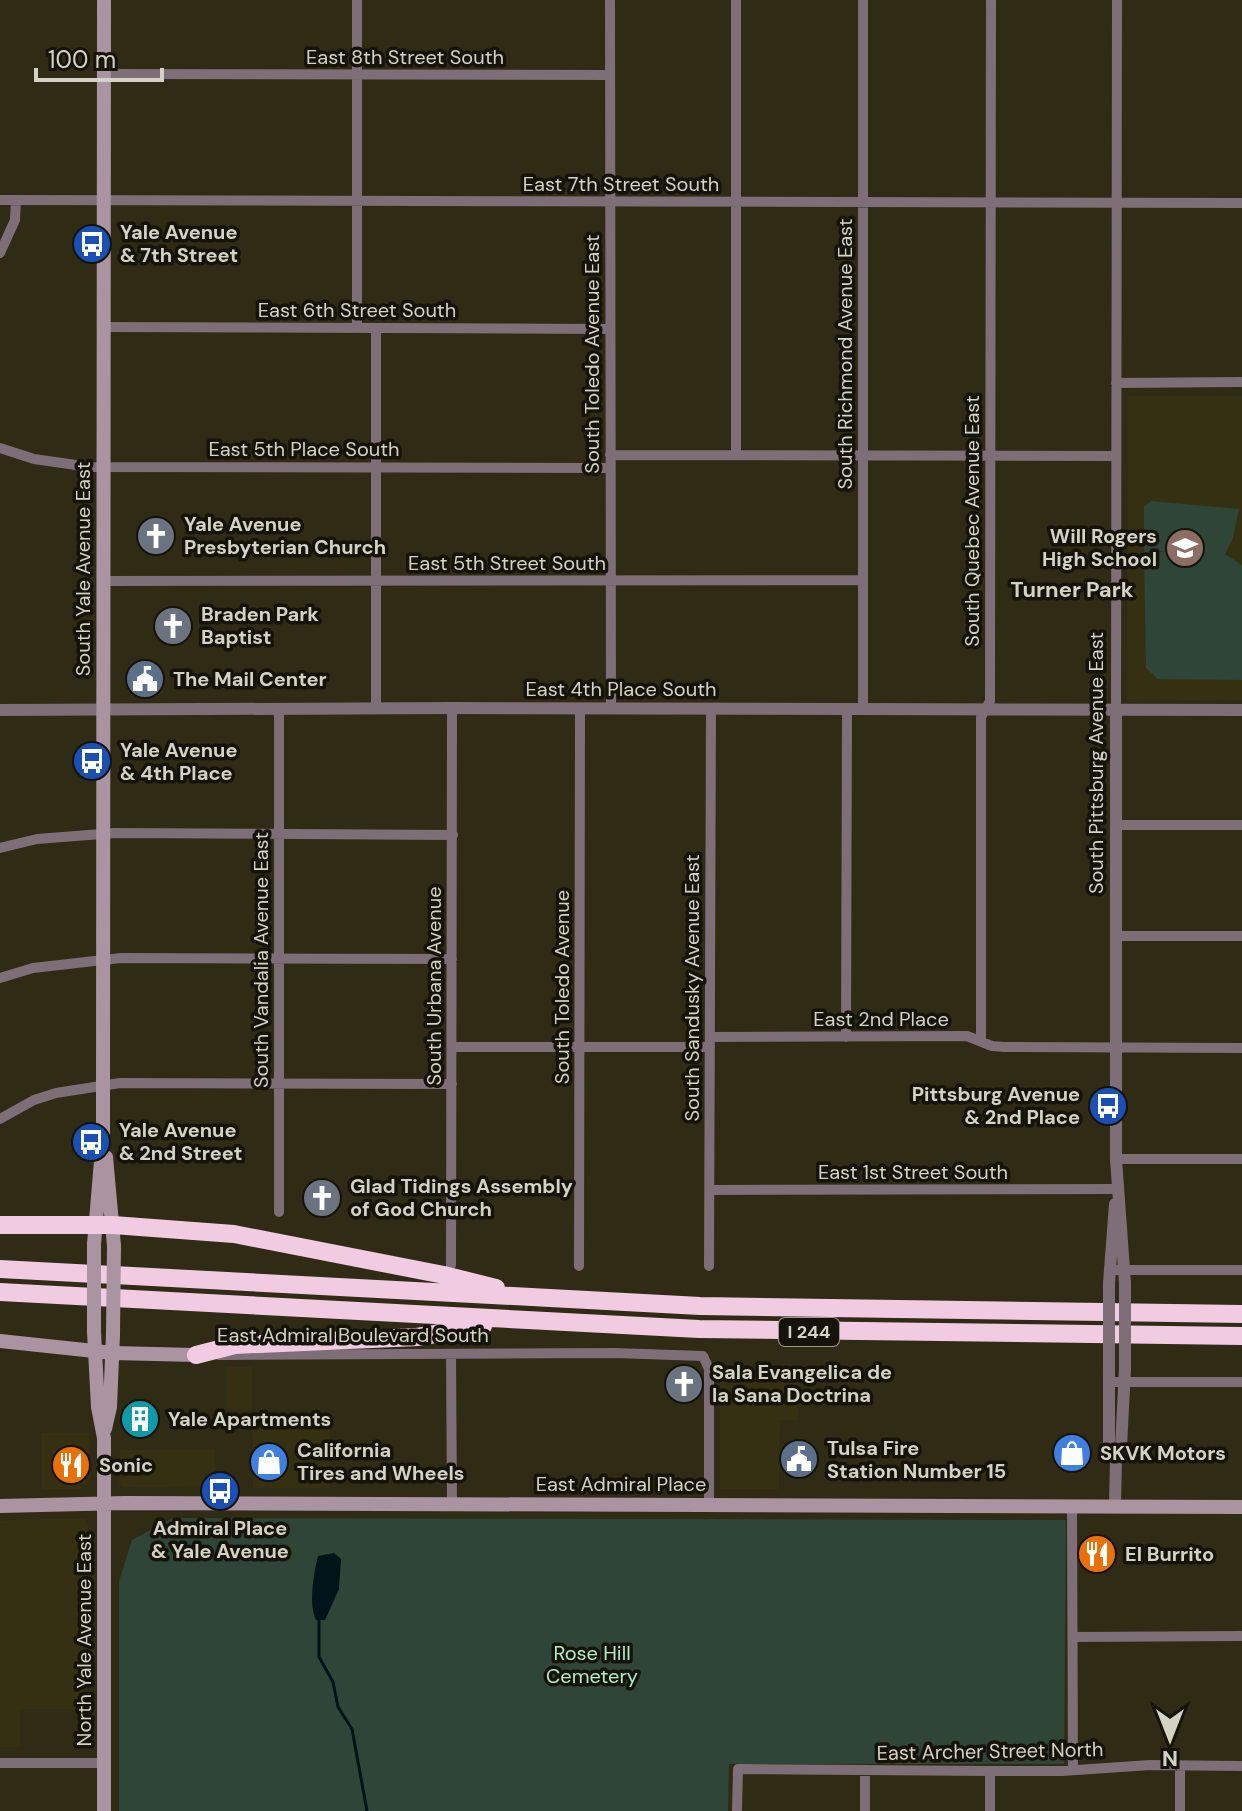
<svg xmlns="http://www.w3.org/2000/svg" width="1242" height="1811" font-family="'DM Sans',sans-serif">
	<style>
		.built { fill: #353012 }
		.green { fill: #2f4537 }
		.water { fill: #01141a }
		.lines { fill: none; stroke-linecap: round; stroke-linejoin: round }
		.stream { stroke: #01141a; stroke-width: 3 }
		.minor { stroke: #7d6e77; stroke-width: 10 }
		.tertiary { stroke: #7d6e77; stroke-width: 12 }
		.secondary { stroke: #ab94a2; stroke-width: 14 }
		.motorway { stroke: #f0cbe2; stroke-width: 18 }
		.tertiary-bridge { stroke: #7d6e77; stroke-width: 12 }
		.secondary-bridge { stroke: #ab94a2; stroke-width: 14 }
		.labels { text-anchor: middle; stroke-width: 7; stroke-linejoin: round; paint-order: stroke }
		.shield { fill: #15130a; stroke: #9b998d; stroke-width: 2 }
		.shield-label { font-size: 18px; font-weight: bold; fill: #d4d2c5 }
		.street-label { font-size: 20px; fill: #d4d2c5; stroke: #15130a }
		.poi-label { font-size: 20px; font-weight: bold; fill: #d4d2c5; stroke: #15130a; text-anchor: start }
		.park-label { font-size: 20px; fill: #b1edc6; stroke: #15130a }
		.neighbourhood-label { font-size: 22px; font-weight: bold; fill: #d4d2c5; stroke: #15130a }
	</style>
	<rect width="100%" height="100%" fill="#2f2b15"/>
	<path class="built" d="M1128,396h114v304h-115z
		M227,1367h25v43h-25z
		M720,1382h79v38h-19l-1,69h-59z
		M330,1424l-1,64h-76l-1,-63z
		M41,1433h48l-1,51 -6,5h-40z
		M215,1449l1,39 -93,-1 -4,-3 1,-34z
		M22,1519h63l4,8 4,136 -10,1 1,45h-64v38h-20v-226z"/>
	<path class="green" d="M1151,501l88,8 -6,29 -8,16 17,11v115l-84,-1 -12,-11 -2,-114 23,-3 -23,1v-45z
		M173,1518l893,2 -2,244h-335l-1,47h-609v-230l13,-41z"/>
	<path class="water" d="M334,1553l7,6 -2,30 -14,31h-9c-8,-16 -2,-47 2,-64z"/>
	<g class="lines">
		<path class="stream" d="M319,1620v37l14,25 5,25 14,22 15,82"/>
		<path class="minor" d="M357,0v328
			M610,0l1,708
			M736,0v455
			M863,0v709
			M103,74l507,1
			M0,200l1242,3
			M0,253l15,-33 1,-20
			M103,327l507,2
			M1116,383l126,-1
			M0,448l34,11 56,8 520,1
			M610,455l506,1
			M103,581l760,-1
			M279,708v504
			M376,708v-380
			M1116,710l1,-710
			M1116,825h126
			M0,848l37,-9 77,-6 339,2
			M1116,936h126
			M0,978l33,-10 88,-10 331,1
			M710,1037l257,-1 25,10 12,1 238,1
			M846,1037l1,-328
			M981,1041v-324l9,-16 1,-701
			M452,1047h258
			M0,1119l34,-19 22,-7 64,-10 332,1
			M1116,1159h126
			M710,1190l407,-1
			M451,1265l1,-557
			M579,1266l1,-558
			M709,1266l2,-557
			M1109,1270h133
			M219,1355l395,-2 89,3 6,13v136
			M451,1355l1,149
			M1109,1382h133
			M1072,1505l1,265
			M1073,1637l169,-1
			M0,1763h105
			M737,1811l1,-42 252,2h72l88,-6 92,1
			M865,1811v-41
			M990,1811v-40
			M1180,1811v-45"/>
		<path class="tertiary" d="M0,710l452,-2 790,2
			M1116,710v449l9,124
			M1109,1283l6,-79
			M1109,1369v77l7,14
			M1115,1505l1,-45 5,-13 4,-78"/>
		<path class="secondary" d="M106,1157l8,89
			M94,1244l9,-107v-51l1,-1086
			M94,1332l4,75 6,31v373
			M0,1341l113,12 83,2
			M105,1429l5,-22 3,-73
			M0,1506l125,-3 1117,4"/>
		<path class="motorway" d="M0,1225h113l121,9 210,41 52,13
			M0,1269l700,37 542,8
			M0,1292l699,37 543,7
			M196,1355l39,-10 182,-8 66,-11"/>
		<path class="tertiary-bridge" d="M1125,1283v86
			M1109,1369v-86"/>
		<path class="secondary-bridge" d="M94,1244v88
			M113,1334l1,-88"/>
	</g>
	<defs>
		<symbol id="bus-disc" viewBox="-11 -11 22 22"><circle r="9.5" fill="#1a4fb4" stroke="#15130a"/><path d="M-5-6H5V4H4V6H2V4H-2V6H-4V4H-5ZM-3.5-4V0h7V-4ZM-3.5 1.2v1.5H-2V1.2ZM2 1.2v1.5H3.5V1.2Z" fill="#fff"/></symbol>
		<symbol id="church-disc" viewBox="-11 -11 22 22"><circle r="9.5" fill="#6b7280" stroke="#15130a"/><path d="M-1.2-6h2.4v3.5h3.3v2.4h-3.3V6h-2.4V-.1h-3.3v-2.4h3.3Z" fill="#fff"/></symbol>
		<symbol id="school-disc" viewBox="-11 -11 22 22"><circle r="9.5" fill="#8d6e63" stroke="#15130a"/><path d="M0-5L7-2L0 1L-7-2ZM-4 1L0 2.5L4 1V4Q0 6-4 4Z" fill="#fff"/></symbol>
		<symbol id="civic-disc" viewBox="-11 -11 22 22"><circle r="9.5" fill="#5c6f8a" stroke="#15130a"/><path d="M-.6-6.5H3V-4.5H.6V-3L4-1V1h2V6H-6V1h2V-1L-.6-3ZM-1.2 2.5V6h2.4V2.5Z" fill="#fff"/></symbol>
		<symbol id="building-disc" viewBox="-11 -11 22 22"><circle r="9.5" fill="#0f9aa8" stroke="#15130a"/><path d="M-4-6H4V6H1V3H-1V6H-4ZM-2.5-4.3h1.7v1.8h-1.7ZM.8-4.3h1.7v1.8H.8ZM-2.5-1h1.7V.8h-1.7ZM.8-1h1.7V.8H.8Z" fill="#fff"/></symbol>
		<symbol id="shop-disc" viewBox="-11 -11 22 22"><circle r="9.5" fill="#3f7fe0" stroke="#15130a"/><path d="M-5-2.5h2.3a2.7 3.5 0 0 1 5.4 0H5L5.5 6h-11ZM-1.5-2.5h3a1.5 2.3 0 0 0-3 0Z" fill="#fff"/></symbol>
		<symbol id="restaurant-disc" viewBox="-11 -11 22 22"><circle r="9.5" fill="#e8710a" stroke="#15130a"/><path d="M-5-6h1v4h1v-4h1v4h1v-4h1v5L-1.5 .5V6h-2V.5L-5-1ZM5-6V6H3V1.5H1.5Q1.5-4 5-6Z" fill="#fff"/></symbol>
	</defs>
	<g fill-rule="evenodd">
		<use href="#bus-disc" x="70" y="222" width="44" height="44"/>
		<use href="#church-disc" x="134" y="514" width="44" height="44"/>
		<use href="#school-disc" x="1163" y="526" width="44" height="44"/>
		<use href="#church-disc" x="151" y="604" width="44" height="44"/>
		<use href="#civic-disc" x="123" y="657" width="44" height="44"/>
		<use href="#bus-disc" x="70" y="739" width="44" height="44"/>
		<use href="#bus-disc" x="1086" y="1084" width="44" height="44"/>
		<use href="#bus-disc" x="69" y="1120" width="44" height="44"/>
		<use href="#church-disc" x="300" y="1176" width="44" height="44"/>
		<use href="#church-disc" x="662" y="1362" width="44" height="44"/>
		<use href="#building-disc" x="118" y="1397" width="44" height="44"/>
		<use href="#shop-disc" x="1050" y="1431" width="44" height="44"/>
		<use href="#civic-disc" x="777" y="1437" width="44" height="44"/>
		<use href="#shop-disc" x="247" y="1440" width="44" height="44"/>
		<use href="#restaurant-disc" x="49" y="1443" width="44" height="44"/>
		<use href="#bus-disc" x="198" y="1469" width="44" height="44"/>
		<use href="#restaurant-disc" x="1075" y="1532" width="44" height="44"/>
	</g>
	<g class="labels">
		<rect class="shield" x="779" y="1318" width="60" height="28" rx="6"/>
		<g class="shield-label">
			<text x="809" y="1338">I 244</text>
		</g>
		<g class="street-label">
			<text x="405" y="64">East 8th Street South</text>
			<text x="621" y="191">East 7th Street South</text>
			<text x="357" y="317">East 6th Street South</text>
			<text transform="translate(592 354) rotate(-90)" y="7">South Toledo Avenue East</text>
			<text transform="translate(845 354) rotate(-90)" y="7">South Richmond Avenue East</text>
			<text x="304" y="456">East 5th Place South</text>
			<text transform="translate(972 521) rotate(-90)" y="7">South Quebec Avenue East</text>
			<text x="507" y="570">East 5th Street South</text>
			<text transform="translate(83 569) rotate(-90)" y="7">South Yale Avenue East</text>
			<text x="621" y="696">East 4th Place South</text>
			<text transform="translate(1096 763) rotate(-90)" y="7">South Pittsburg Avenue East</text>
			<text transform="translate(261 960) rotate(-90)" y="7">South Vandalia Avenue East</text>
			<text transform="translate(434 986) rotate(-90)" y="7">South Urbana Avenue</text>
			<text transform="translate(562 987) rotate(-90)" y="7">South Toledo Avenue</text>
			<text transform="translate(692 988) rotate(-90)" y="7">South Sandusky Avenue East</text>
			<text x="881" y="1026">East 2nd Place</text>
			<text x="913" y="1179">East 1st Street South</text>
			<text x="353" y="1342">East Admiral Boulevard South</text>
			<text x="621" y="1491">East Admiral Place</text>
			<text transform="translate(84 1640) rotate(-90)" y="7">North Yale Avenue East</text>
			<text transform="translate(990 1751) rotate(-1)" y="7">East Archer Street North</text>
		</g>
		<g class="poi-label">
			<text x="120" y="239">Yale Avenue<tspan x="120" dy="23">&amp; 7th Street</tspan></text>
			<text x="184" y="531">Yale Avenue<tspan x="184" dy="23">Presbyterian Church</tspan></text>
			<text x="1157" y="543" text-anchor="end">Will Rogers<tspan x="1157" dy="23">High School</tspan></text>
			<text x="201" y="621">Braden Park<tspan x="201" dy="23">Baptist</tspan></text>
			<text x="173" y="686">The Mail Center</text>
			<text x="120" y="757">Yale Avenue<tspan x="120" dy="23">&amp; 4th Place</tspan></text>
			<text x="1080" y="1101" text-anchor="end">Pittsburg Avenue<tspan x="1080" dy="23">&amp; 2nd Place</tspan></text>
			<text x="119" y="1137">Yale Avenue<tspan x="119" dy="23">&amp; 2nd Street</tspan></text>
			<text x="350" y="1193">Glad Tidings Assembly<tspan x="350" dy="23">of God Church</tspan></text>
			<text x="712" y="1379">Sala Evangelica de<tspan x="712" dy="23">la Sana Doctrina</tspan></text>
			<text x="168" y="1426">Yale Apartments</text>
			<text x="827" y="1455">Tulsa Fire<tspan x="827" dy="23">Station Number 15</tspan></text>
			<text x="297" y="1457">California<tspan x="297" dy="23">Tires and Wheels</tspan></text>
			<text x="1100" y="1460">SKVK Motors</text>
			<text x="99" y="1472">Sonic</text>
			<text x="220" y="1535" text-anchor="middle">Admiral Place<tspan x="220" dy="23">&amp; Yale Avenue</tspan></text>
			<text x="1125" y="1561">El Burrito</text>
		</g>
		<g class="park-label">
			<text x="592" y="1660">Rose Hill<tspan x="592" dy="23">Cemetery</tspan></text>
		</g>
		<g class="neighbourhood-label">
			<text x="1072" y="597">Turner Park</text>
		</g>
	</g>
	<g transform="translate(1170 1739) rotate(180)" stroke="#15130a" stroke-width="6" paint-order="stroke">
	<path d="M0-6L14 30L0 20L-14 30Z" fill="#d4d2c5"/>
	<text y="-12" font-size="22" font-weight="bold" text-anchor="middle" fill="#d4d2c5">N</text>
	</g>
	<path d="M36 68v12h126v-12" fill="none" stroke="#d4d2c5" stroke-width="4"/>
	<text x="48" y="68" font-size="24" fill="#d4d2c5" stroke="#15130a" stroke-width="6" paint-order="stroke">100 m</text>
</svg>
